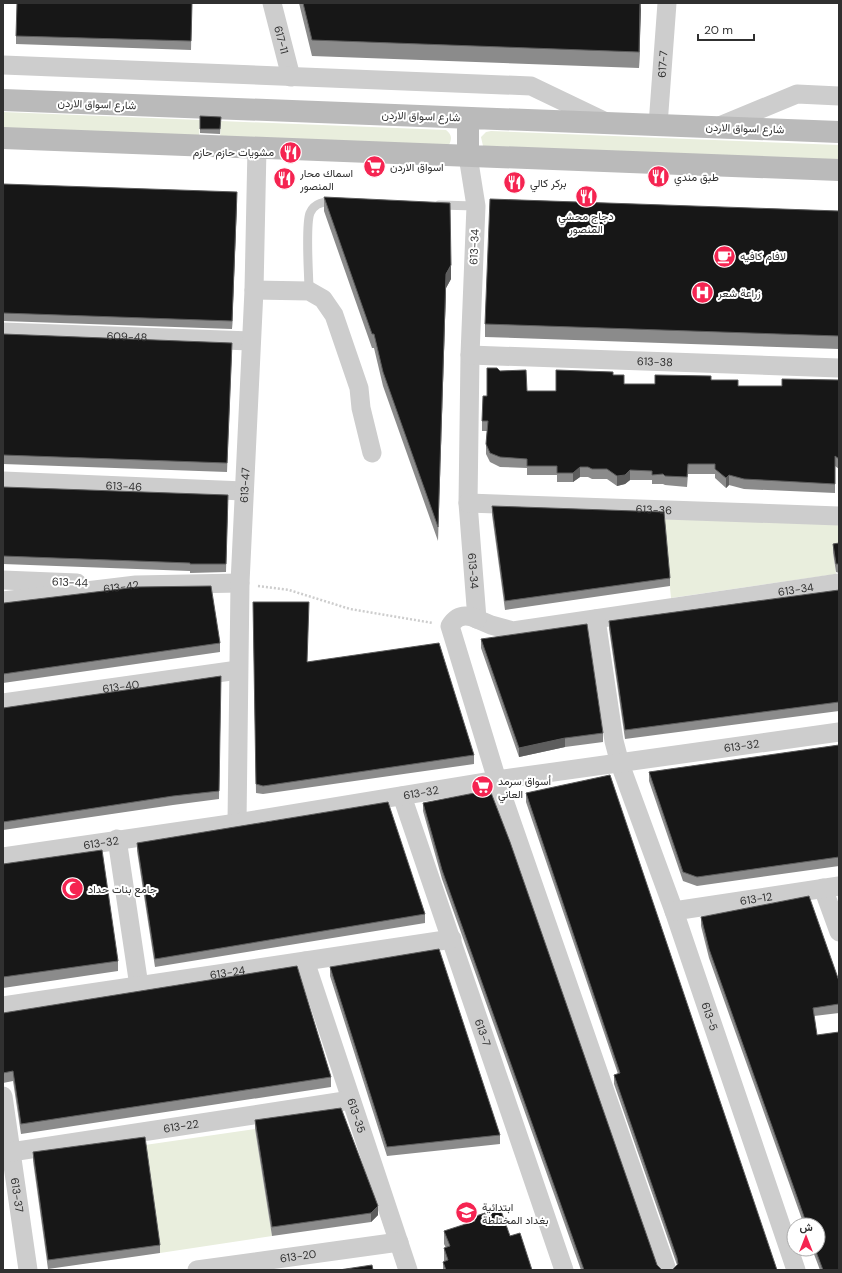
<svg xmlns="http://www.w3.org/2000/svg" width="842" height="1273" font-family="'DM Sans',Vazirmatn,sans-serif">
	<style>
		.green { fill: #e9eedd }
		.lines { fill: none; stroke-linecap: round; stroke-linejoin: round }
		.path { stroke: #cdcdcd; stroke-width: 2.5; stroke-dasharray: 2 2; stroke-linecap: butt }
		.lane { stroke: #cdcdcd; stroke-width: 9 }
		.street { stroke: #cdcdcd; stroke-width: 19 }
		.secondary { stroke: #bababa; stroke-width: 22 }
		.wall { fill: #8b8b8b }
		.shaded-wall { fill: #5d5d5d }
		.building { fill: #171717; stroke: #5d5d5d }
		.labels { text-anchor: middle; stroke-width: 4; stroke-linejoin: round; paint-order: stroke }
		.street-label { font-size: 11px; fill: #303030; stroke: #fff }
		.poi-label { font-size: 11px; fill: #303030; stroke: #fff; text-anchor: start }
	</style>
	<rect width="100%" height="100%" fill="#fff"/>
	<path class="green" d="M3,112l197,8 -1,18 -196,-8z
		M221,121l225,9c6,5 6,8 3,15l-229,-7z
		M491,131l348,14v17l-356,-16 -2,-9 5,-5z
		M663,515l176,8v29l-6,1 3,21 -165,24z
		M255,1129l17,107 -112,17 -15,-108z"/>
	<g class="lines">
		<path class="path" d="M258,586l31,4 61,19 83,14"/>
		<path class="lane" d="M439,205l37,1
			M309,291c0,-16 -4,-65 1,-78 4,-10 15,-12 24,-11"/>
		<g class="street">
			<path id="s1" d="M272,3l19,74"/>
			<path d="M3,65l528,21 73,35"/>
			<path id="s2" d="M658,125l9,-122"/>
			<path d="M717,127l80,-33 42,2"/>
			<path id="s3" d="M468,156l8,50 -6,149 -2,148 9,116 14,6 22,6 326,-48"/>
			<path d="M254,290l55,1 14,8 11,16 25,73 2,20 11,45"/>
			<path id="s4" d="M3,332l248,9"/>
			<path id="s5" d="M470,355l369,13"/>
			<path id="s6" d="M3,481l241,10"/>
			<path id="s7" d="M468,503l371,13"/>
			<path d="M3,580l74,3"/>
			<path id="s8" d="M3,601l133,-16 104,-2"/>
			<path d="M477,619c-11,-5 -20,-4 -27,7l47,154 170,490"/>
			<path id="s9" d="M596,619l18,122 6,23 54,147 122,359"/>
			<path id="s10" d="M3,703l235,-33"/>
			<path id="s11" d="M402,796l162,474"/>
			<path id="s12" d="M237,823l3,-240 14,-293 3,-142"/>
			<path d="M117,839l22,147"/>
			<path id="s13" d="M3,857l234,-34 260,-43 342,-48"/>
			<path d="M823,888l16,44"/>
			<path id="s14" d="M674,911l165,-25"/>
			<path id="s15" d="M305,961l103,309"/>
			<path id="s16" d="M3,1006l449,-67"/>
			<path id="s17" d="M3,1096l25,174"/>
			<path id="s18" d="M11,1152l340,-52"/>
			<path id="s19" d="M197,1270l202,-28"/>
		</g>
		<path class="secondary" d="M3,100l836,32
			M468,118v38
			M3,138l836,32"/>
	</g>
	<path class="wall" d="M192,3l-1,47 -175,-6v-8z
		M299,3h342l-2,65 -327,-12z
		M200,116l21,1 -1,17 -20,-1z
		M3,184l234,17 -5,128 -229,-8z
		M324,197l127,82 -5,9 -8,253 -55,-155 -9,-38h-2l-48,-137z
		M839,211v138l-354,-12v-13z
		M3,334l229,17 -5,121 -224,-8z
		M613,375l11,9h31l56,-4 27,6h44l57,-6v89l-4,-3v27l-91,-4 -15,-4 -3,3 -11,-10v-4h-27l-1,13 -22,-2 -2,-1h-11v-4h-22l-5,4 -8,2 -10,-7h-15l-4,-2h-8l-7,5h-16v-7h-30v-7l-27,-1 -10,-5 -4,-8v-10l1,-13h-5v-10l5,-25 40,-5h29z
		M3,487l225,17 -2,68 -36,1v-2l-187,-7z
		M492,506l178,72v8l-165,24 -13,-95z
		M839,543v30l-3,-1 -3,-19v-9z
		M839,585v126l-214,28 -16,-110v-8l230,-31z
		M253,602l54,60 167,93v9l-211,30 -7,-1z
		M3,603l217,40v9l-217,31z
		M481,639l122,94v9l-38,5 -46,10 -38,-109z
		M221,676l-2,123 -46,6 -170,25v-122z
		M839,745v121l-142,20 -14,-5 -34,-100v-9z
		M526,793l251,477 -100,-5 -63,-181v-9l4,-1 -92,-272z
		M423,803l234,462 5,5h-81l-139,-391 -19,-68z
		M137,843l288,71v9l-270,44 -18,-116z
		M3,864l115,97v10l-115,17z
		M701,917l138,64v32l-25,3 25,254h-19l-8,-21h6v-24h-14l-95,-267 -8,-32z
		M330,967l170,168v9l-113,12 -57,-180z
		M3,1013l328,64v10l-310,47 -8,-53 -10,2z
		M255,1120l123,95 -7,7 -99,14 -17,-107z
		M33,1152l127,93v8l-112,16 -15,-108z
		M473,1217l37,19 22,34h-89v-8h1v-14h2l-2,-4v-13l29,-9z"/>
	<path class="shaded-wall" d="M640,3l1,7 -2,58v-16z
		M237,192v9l-5,128v-8z
		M451,265v14l-5,9 -8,253 8,-267z
		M580,467v10l-7,5v-9z
		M630,470v10l-5,4 -8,2v-10z
		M729,475v10l-3,3v-10z
		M565,738v9l-46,10v-9z
		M378,1206v9l-7,7v-9z"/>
	<path class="building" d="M17,3h175l-1,38 -175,-5z
		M303,3h337l-1,49 -327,-12z
		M200,116l21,1 -1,12h-20z
		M3,184l234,8 -5,129 -229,-8z
		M324,197l126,6 1,62 -5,9 -8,253 -55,-155 -9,-38h-2z
		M490,199l349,12v125l-354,-12z
		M3,334l229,9 -5,120 -224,-8z
		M487,368h10l3,3 26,-1 1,21h29v-21l57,2v3h11v9h31v-9l56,1v4h27v6h44v-7l57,1v79l-4,-3v28l-91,-5 -15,-4 -3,3 -11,-9v-5h-27l-1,13 -22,-1 -2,-2 -11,1v-4l-22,-1 -5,5 -8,1 -10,-7h-15l-4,-2h-8l-7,6h-16v-7h-30v-7l-27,-2 -10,-4 -4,-9 2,-23h-6l1,-25h4z
		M3,487l225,8 -2,69h-36v-1l-187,-7z
		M492,506l172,6 6,66 -165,23z
		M839,543v21h-3l-3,-20z
		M211,586l9,57 -217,31v-71h1l133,-16z
		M839,590v112l-214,28 -16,-109z
		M253,602h56l-2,60 132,-19 35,112 -211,31 -7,-2z
		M587,624l16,109 -38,5 -46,10 -38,-109z
		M221,676l-2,115 -46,5 -170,26v-114z
		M839,745v112l-142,20 -14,-5 -34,-100z
		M610,775l167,495h-105l6,-6 -1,-6 -63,-183 6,-2 -94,-280z
		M490,790l20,52 147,423 5,5h-78l-142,-400 -19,-67z
		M388,802l37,112 -270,45 -18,-116z
		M102,850l16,111 -115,16v-113z
		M809,896l30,85v23l-26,4 4,27 22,-3v238h-16l-8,-21h3v-24h-11l-98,-276 -8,-32z
		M439,949l61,186 -113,12 -57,-180z
		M297,966l34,111 -310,47 -8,-53 -10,2v-60z
		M341,1108l37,98 -7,7 -99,14 -17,-107z
		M145,1137l15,108 -112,15 -15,-108z
		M500,1208l10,28 10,-3 12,37h-86l-3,-8 5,-2 -4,-12 6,-2 -6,-15 31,-10 -2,-4z
		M372,1265l1,5h-34z"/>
	<defs>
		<symbol id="restaurant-disc" viewBox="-11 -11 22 22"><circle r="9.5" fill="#f52451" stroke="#fff"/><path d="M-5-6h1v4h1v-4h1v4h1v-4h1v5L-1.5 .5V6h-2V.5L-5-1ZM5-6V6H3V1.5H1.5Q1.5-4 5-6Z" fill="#fff"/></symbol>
		<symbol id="supermarket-disc" viewBox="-11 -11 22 22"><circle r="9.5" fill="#f52451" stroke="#fff"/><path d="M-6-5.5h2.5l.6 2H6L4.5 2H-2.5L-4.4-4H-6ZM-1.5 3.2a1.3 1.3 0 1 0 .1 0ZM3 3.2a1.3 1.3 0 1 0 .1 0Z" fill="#fff"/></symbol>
		<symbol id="cafe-disc" viewBox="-11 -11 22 22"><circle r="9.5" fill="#f52451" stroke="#fff"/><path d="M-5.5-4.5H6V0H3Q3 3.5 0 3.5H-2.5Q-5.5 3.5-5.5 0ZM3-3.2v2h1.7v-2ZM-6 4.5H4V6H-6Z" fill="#fff"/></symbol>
		<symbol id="hospital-disc" viewBox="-11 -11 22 22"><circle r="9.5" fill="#f52451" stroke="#fff"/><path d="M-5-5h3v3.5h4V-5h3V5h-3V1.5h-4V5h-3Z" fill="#fff"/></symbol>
		<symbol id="mosque-disc" viewBox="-11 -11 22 22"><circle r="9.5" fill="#f52451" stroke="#fff"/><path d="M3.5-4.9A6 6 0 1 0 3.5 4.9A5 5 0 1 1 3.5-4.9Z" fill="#fff"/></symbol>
		<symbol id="school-disc" viewBox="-11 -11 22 22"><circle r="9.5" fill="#f52451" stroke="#fff"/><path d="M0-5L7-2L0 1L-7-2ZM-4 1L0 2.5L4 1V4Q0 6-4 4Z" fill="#fff"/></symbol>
	</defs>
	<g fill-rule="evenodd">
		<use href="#restaurant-disc" x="278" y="140" width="25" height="25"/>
		<use href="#supermarket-disc" x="362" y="154" width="25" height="25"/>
		<use href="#restaurant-disc" x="646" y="164" width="25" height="25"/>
		<use href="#restaurant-disc" x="272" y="166" width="25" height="25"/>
		<use href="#restaurant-disc" x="502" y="170" width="25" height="25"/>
		<use href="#restaurant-disc" x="574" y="184" width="25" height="25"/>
		<use href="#cafe-disc" x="712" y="244" width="25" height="25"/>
		<use href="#hospital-disc" x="690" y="280" width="25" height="25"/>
		<use href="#supermarket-disc" x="470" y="774" width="25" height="25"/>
		<use href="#mosque-disc" x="60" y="876" width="25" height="25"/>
		<use href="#school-disc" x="454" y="1200" width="25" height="25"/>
	</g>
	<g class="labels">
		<g class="street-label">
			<text dy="4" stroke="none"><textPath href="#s1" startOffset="38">617-11</textPath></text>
			<text dy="4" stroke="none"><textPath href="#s2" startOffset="61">617-7</textPath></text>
			<text transform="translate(97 104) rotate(2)" y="4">شارع اسواق الاردن</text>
			<text transform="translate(421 116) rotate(2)" y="4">شارع اسواق الاردن</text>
			<text transform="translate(745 128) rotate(2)" y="4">شارع اسواق الاردن</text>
			<text transform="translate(474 247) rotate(-88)" y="4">613-34</text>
			<text dy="4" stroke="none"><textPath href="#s4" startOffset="124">609-48</textPath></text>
			<text dy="4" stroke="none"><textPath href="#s5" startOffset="185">613-38</textPath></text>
			<text dy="4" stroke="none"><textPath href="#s12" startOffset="338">613-47</textPath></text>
			<text dy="4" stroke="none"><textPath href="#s6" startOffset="121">613-46</textPath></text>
			<text dy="4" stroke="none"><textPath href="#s7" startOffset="186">613-36</textPath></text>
			<text dy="4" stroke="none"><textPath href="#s3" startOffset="416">613-34</textPath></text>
			<text transform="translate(70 582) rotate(2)" y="4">613-44</text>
			<text dy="4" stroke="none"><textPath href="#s8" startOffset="119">613-42</textPath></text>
			<text dy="4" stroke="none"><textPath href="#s3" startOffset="788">613-34</textPath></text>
			<text dy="4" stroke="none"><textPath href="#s10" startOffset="119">613-40</textPath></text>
			<text dy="4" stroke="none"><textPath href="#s13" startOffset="747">613-32</textPath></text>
			<text dy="4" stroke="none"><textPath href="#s13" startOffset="423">613-32</textPath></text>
			<text dy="4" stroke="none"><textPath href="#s13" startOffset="99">613-32</textPath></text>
			<text dy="4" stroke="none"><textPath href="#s14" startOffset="83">613-12</textPath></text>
			<text dy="4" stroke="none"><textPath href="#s16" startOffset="227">613-24</textPath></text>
			<text dy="4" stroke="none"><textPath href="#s9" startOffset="415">613-5</textPath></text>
			<text dy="4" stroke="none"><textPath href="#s11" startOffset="250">613-7</textPath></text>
			<text dy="4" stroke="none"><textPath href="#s15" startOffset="163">613-35</textPath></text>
			<text dy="4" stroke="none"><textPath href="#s18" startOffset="172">613-22</textPath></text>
			<text dy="4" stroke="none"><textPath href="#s17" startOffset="100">613-37</textPath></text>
			<text dy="4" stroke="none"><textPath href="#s19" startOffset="102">613-20</textPath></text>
		</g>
		<g class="poi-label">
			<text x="274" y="156" text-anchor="end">مشويات حازم حازم</text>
			<text x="390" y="171">اسواق الاردن</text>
			<text x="300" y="177">اسماك محار<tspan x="300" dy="13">المنصور</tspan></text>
			<text x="674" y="181">طبق مندي</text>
			<text x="530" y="187">بركر كالي</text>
			<text x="586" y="220" text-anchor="middle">دجاج محشي<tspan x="586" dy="13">المنصور</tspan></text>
			<text x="740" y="260">لافام كافيه</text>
			<text x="718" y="297">زراعة شعر</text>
			<text x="498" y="785">أسواق سرمد<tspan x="498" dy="13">العاني</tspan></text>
			<text x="88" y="893">جامع بنات حداد</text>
			<text x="482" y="1211">ابتدائية<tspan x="482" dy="13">بغداد المختلطة</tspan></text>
		</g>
	</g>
	<rect width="842" height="1273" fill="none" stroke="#303030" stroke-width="8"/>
	<g transform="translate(806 1237)"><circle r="19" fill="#ffffff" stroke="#acacac"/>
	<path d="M0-3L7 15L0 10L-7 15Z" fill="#f52451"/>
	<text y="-6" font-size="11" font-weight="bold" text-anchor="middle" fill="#303030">ش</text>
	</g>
	<path d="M698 34v6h56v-6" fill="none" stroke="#303030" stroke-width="2"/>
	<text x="704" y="34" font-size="12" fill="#303030" stroke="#ffffff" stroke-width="3" paint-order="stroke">20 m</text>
</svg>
